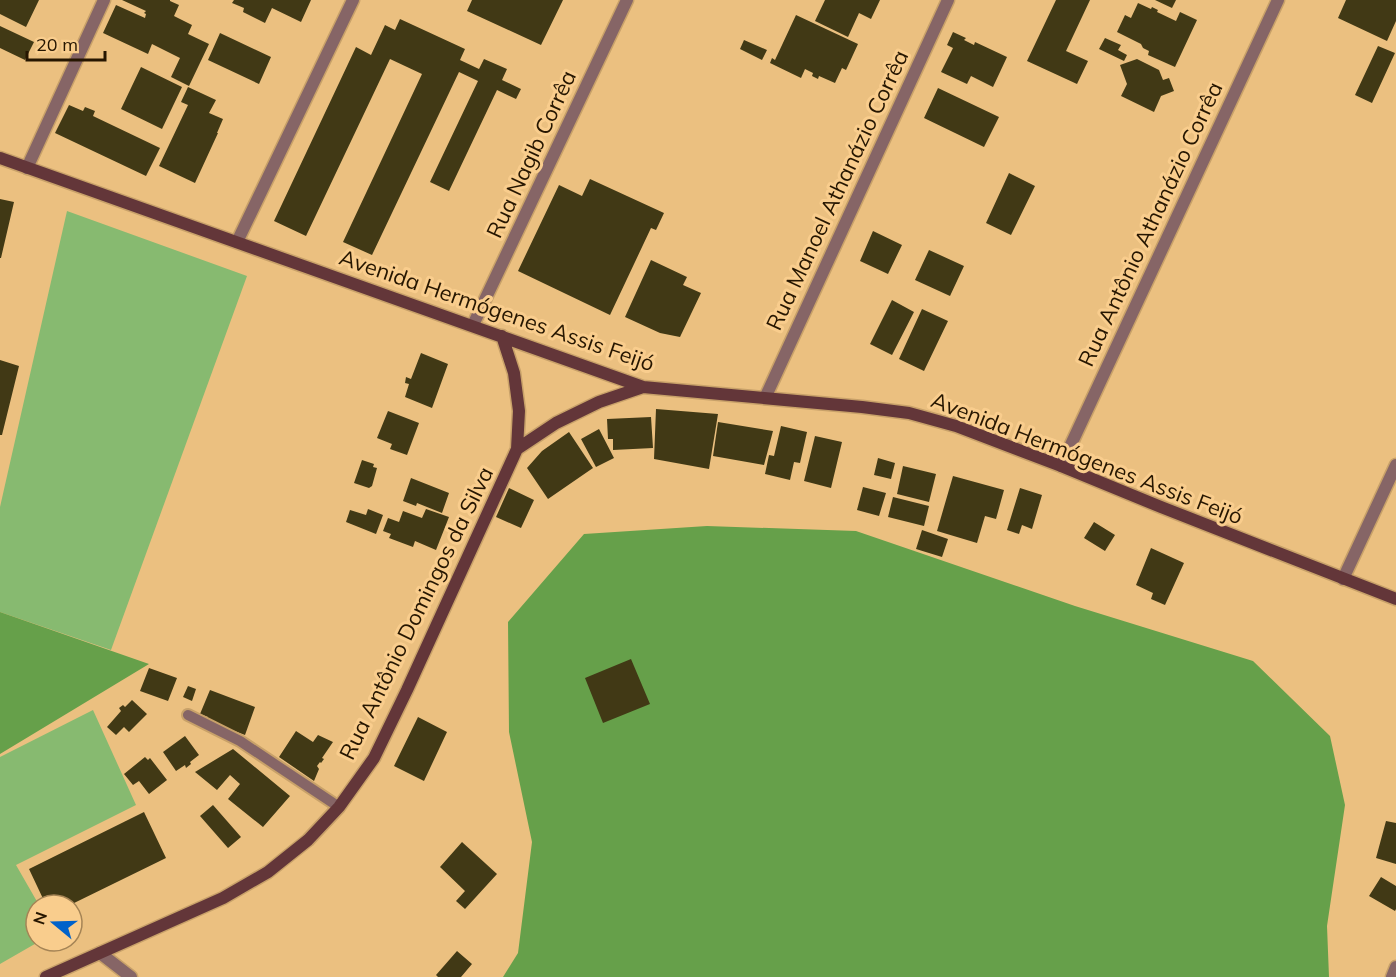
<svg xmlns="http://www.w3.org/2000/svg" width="1396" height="977" font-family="Mulish,sans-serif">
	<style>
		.green { fill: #87ba70 }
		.forest { fill: #66a04a }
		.building { fill: #413915 }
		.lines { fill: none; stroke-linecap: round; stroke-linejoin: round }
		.lane-casing { stroke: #c8a169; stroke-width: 14 }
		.street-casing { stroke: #c8a169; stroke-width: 15 }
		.secondary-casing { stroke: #c8a169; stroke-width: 15 }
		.lane { stroke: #866566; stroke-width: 10 }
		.street { stroke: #866566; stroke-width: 12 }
		.secondary { stroke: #633639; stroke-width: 12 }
		.labels { text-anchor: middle; stroke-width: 6; stroke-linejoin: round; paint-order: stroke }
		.street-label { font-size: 22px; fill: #261600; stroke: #f9cd8d }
	</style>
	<rect width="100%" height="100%" fill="#ebc080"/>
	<path class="green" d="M67,211l180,65 -136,374 -111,-38v-105z
		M93,710l43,95 -120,60 23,40h-3v36h4l-40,23v-207z"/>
	<path class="forest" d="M707,526l149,5 219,75 178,55 77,75 15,69 -18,121 2,51h-826l15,-24 14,-111 -23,-110 -1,-110 76,-88z
		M0,612l149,52 -149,90z"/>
	<path class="building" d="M0,0h39l-13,27 -26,-13z
		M122,0h48v1l9,4 -5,11 18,9 -4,9 21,10 -20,42 -18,-9 9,-19 -28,-14 -4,10 -45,-21 13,-28 29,13 1,-4 -2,-1 2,-2z
		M234,0h77l-10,22 -29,-14 -7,15 -22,-11 1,-4 -12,-5z
		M472,0h91l-22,45 -74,-34z
		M825,0h55l-9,19 -12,-6 -11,24 -33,-16z
		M1056,0h34l-24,51 22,10 -11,23 -50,-23z
		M1155,0h21l-4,8z
		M1346,0h50v21l-9,20 -49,-23z
		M1138,3l13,6 1,-2 6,3 -1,2 19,9 4,-9 17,8 -22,47 -27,-12 1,-4 -6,-3 -2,-4 -24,-12 8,-17 6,3z
		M796,15l62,29 -12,26 -4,-2 -7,15 -16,-7 -1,3 -6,-3 1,-3 -8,-4 -4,9 -31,-15 2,-5 3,2z
		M400,19l65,30 -5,11 19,9 5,-10 23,10 -5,11 19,9 -5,10 -19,-9 -48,101 -19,-9 48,-101 -19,-9 -87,183 -29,-13 79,-168 -32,-15 -84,177 -32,-15 82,-174 15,8 14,-30 10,5z
		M0,26l34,16 -9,18 -25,-12z
		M953,32l13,6 -2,2 10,5 1,-3 32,15 -14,30 -22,-11 -4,8 -26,-12 12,-24 -6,-3z
		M220,33l51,24 -12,27 -51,-24z
		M1105,38l16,7 -3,5 9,5 -3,6 -25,-12z
		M744,40l23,10 -5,10 -22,-11z
		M1378,46l17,7 -23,50 -17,-8z
		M1137,59l22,11 4,10 6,-2 5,13 -13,5 -7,16 -33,-16 6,-12 -7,-19z
		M141,67l41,20 -20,42 -41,-20z
		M188,87l28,13 -7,13 14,6 -6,14h1l-23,50 -36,-17 29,-61 -7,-3z
		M938,88l61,29 -15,30 -60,-29z
		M69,105l14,6 2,-4 10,4 -2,5 67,32 -14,28 -91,-43z
		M1009,173l26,13 -24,49 -25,-12z
		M590,179l74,34 -8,17 -5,-2 -41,87 -92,-44 41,-86 23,11z
		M0,199l14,3 -13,56h-1z
		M873,231l29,14 -14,29 -28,-13z
		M929,250l35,16 -14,30 -35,-16z
		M651,260l36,17 -4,8 18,8 -21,44 -20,-4 -35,-16z
		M892,300l22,12 -22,43 -22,-11z
		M922,309l26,12 -24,50 -25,-12z
		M421,353l27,11 -16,44 -27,-11 4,-13 -4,-1 1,-6 5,2z
		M0,360l19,6 -17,69h-2z
		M656,409l62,5 -9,55 -55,-10z
		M388,411l31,12 -12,32 -17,-6 2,-5 -15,-6z
		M651,417l2,31 -40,2v-11h-5l-1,-20z
		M718,422l55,9 -9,34 -51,-9z
		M781,426l26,6 -7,31 -6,-1 -4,18 -25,-6 4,-19 5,1z
		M599,429l15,29 -18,9 -15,-28z
		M569,432l24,36 -45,31 -21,-31 15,-17z
		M815,436l27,6 -11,46 -27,-7z
		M878,458l17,5 -4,16 -17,-4z
		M362,460l12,4 -1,3 4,1 -5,18 -3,2 -15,-5z
		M903,466l33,8 -7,28 -32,-8z
		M953,476l51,14 -8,29 -11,-3 -8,27 -40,-12z
		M411,478l38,15 -7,20 -25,-10 -1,3 -13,-5z
		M863,487l23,6 -7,23 -22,-6z
		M509,488l25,12 -13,28 -25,-11z
		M1020,488l22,7 -10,34 -10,-4 -3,9 -12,-4z
		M893,497l36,9 -5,20 -36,-9z
		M368,509l15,6 -7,19 -30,-12 4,-12 16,5z
		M426,509l23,8 -13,33 -21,-9 -2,6 -24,-9 2,-4 -8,-3 5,-13 11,4 4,-11 19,7z
		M1094,522l21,13 -10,16 -21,-13z
		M922,530l26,9 -6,18 -26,-8z
		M1151,548l33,15 -19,42 -14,-6 2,-6 -17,-8z
		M631,659l19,45 -47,19 -18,-45z
		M149,668l28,10 -9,23 -28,-10z
		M188,686l8,3 -4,12 -9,-4z
		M210,690l45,17 -10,28 -39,-15 2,-3 -8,-3z
		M132,700l15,14 -18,18 -5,-5 -8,8 -9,-8 14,-16 -2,-3 4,-3 2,2z
		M418,717l29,15 -23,49 -30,-15z
		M296,731l17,11 5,-7 15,7 -11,16 2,1 -3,4 -1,-1 -3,4 2,3 -5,12 -35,-24z
		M185,736l14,19 -9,7 1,2 -5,4 -1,-3 -9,6 -13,-19z
		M233,749l57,47 -27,31 -35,-28 12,-15 -10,-9 -13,15 -22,-18z
		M145,757l3,3 2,-2 17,22 -18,14 -10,-13 -6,4 -9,-11z
		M213,805l28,32 -13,11 -28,-32z
		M144,812l22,46 -96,47h-24l-17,-36z
		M1386,821l10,2v41l-20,-6z
		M462,842l35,32 -32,35 -9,-8 9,-10 -25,-24z
		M1381,877l15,9v23l-1,2 -26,-15z
		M457,951l15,13 -11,13h-23l-2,-2z"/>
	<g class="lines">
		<defs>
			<path id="lane" d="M188,715l52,26 99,66"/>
			<path id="street" d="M27,168l77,-168
				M237,242l116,-242
				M473,325l154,-325
				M765,398l183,-398
				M1061,466l217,-466
				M1343,579l53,-114
				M100,953l31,24
				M1392,977l4,-10"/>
			<path id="secondary" d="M0,158l643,229 219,20 47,6 47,13 105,40 100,41 235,92
				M517,449l39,-26 43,-21 44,-15
				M46,977l177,-79 45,-26 40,-32 31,-33 35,-49 33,-68 110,-241 2,-38 -5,-38 -12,-37"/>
		</defs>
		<use href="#lane" class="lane-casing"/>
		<use href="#street" class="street-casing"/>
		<use href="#secondary" class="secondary-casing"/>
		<use href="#lane" class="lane"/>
		<use href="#street" class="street"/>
		<use href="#secondary" class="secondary"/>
	</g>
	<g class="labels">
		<g class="street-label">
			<text transform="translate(531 154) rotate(-65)" y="8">Rua Nagib Corrêa</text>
			<text transform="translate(837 190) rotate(-65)" y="8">Rua Manoel Athanázio Corrêa</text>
			<text transform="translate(1150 224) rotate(-65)" y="8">Rua Antônio Athanázio Corrêa</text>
			<text transform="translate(497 310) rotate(19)" y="8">Avenida Hermógenes Assis Feijó</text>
			<text transform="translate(1087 458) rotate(21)" y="8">Avenida Hermógenes Assis Feijó</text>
			<text transform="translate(416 613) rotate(-64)" y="8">Rua Antônio Domingos da Silva</text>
		</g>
	</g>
	<g transform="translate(54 923) rotate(289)"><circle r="28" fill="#f9cd8d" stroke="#a58455" stroke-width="1.5"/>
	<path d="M0-4.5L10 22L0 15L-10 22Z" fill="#0062ca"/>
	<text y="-9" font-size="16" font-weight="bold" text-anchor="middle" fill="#261600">N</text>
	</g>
	<path d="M27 51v9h78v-9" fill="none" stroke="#261600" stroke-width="3"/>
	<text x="36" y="51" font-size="18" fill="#261600" stroke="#f9cd8d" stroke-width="4.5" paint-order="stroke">20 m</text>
</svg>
